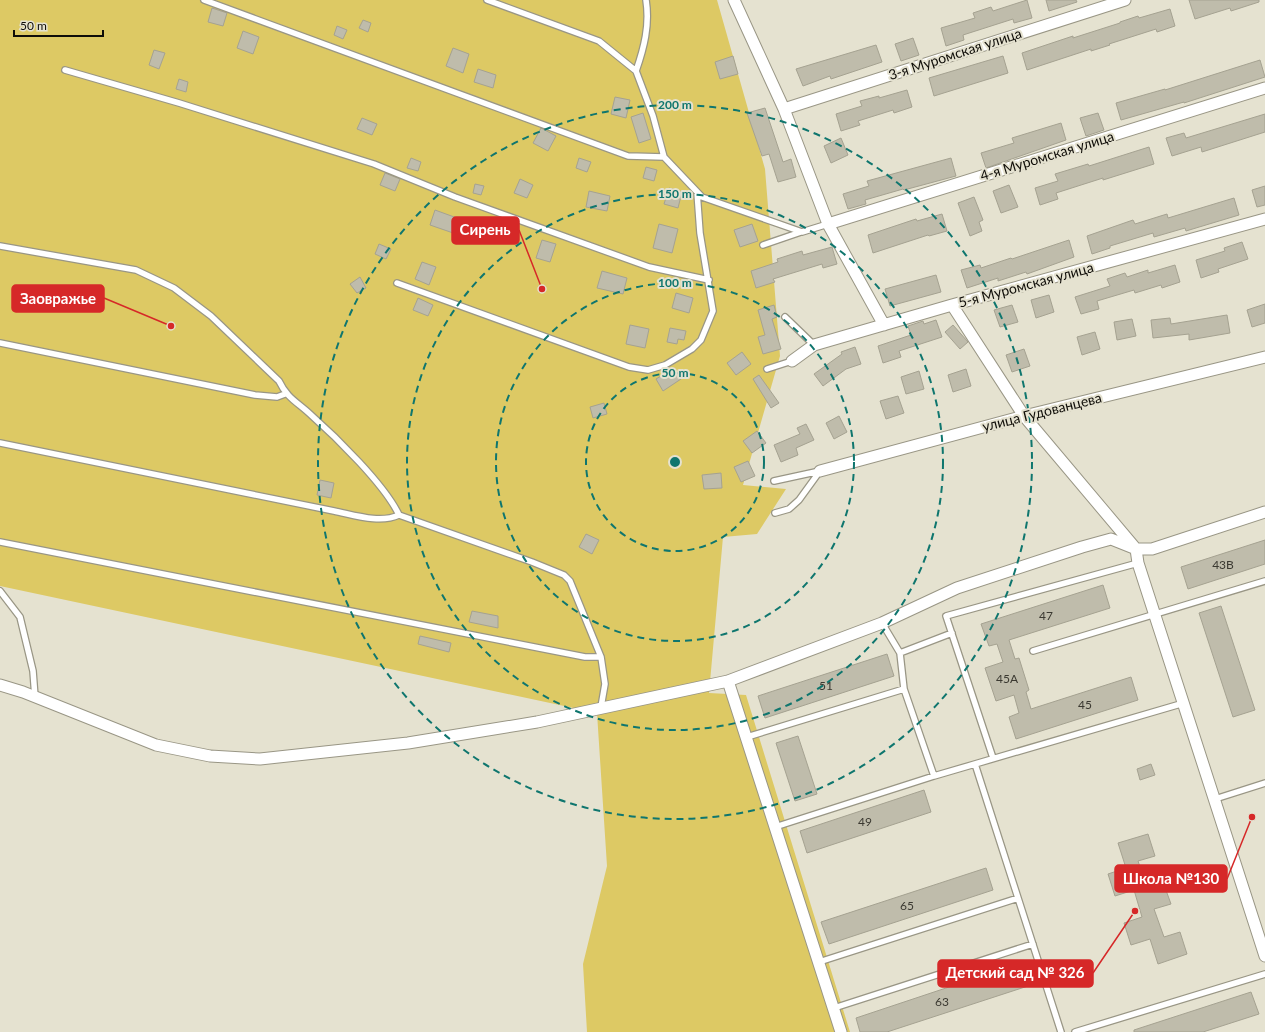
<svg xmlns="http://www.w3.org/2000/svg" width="1265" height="1032" font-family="Lato,sans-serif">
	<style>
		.green { fill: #ddc964 }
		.building { fill: #bfbcab; stroke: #a5a291 }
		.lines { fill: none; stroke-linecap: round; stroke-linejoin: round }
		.lane-casing { stroke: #999685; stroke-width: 8 }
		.street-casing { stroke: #999685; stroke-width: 13 }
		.lane { stroke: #fff; stroke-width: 5.5 }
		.street { stroke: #fff; stroke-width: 11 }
		.ring { fill: none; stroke: #0f766e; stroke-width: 2; stroke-dasharray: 7 5 }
		.labels { text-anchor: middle; stroke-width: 4; stroke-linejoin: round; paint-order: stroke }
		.number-label { font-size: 12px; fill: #3b3931 }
		.street-label { font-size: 14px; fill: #0f0d08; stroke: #e5e2d0 }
		.centre { fill: #0f766e; stroke: #e5e2d0; stroke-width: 2 }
		.ring-label { font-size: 12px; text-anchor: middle; font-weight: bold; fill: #0f766e; stroke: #e5e2d0; stroke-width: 4; stroke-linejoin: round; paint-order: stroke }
		.leader { fill: none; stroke: #d62828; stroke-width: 1.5 }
		.callout-dot { fill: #d62828; stroke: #e5e2d0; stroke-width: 1.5 }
		.callout { fill: #d62828; stroke: #d62828; stroke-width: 1.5 }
		.callout-label { font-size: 15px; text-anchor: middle; font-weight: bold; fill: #fff }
	</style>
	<rect width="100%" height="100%" fill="#e5e2d0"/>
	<path class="green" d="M0,0h717l48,169 15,187 -37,129 43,4 -29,45 -34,3 -14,156 37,2 104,337h-263l-4,-68 24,-98 -10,-153 -597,-127z"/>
	<path class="building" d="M1027,0l5,18 -18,5 -1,-4 -50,16 1,5 -18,6 -5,-18 34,-10 -2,-5 18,-6 2,4z
		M1046,0h30l1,2 -28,9z
		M1189,0h70v2l-28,9 -1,-3 -35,11z
		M212,8l15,5 -4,13 -15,-4z
		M1170,9l5,17 -18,6 -1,-3 -47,15 1,1 -19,6v-2l-64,21 -5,-17 51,-17v2l47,-15v-1l18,-6 1,2z
		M363,20l8,3 -3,9 -9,-4z
		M337,26l10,4 -4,9 -9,-4z
		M243,31l16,6 -6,17 -16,-6z
		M913,38l6,17 -18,6 -6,-17z
		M876,45l6,17 -51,17 -1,-3 -27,10 -7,-17z
		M453,48l16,6 -6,19 -17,-7z
		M154,50l11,3 -6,16 -10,-4z
		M733,56l5,18 -18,5 -5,-17z
		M1003,56l5,17 -74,23 -5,-18z
		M1260,60l5,17 -81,26v-1l-63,18 -5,-17 49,-14v1z
		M478,69l18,6 -3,13 -19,-6z
		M179,79l9,3 -2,10 -10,-3z
		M907,90l5,17 -18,6 -1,-3 -35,11 2,4 -19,6 -5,-17 26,-8 -2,-5 19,-5v2z
		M615,97l15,3 -4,18 -15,-4z
		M765,108l18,54 8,-3 5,18 -18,5 -9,-28 -7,2 -15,-43z
		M643,113l8,26 -12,4 -8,-26z
		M1098,113l6,17 -18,6 -6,-18z
		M1265,114v18l-63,20 -1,-5 -29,9 -6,-18 18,-5 2,5z
		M362,118l15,6 -5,11 -15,-6z
		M1061,123l5,17 -80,28 -5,-15 33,-10 -2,-5z
		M541,128l15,8 -8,15 -15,-8z
		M841,138l7,17 -17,8 -7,-17z
		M1149,147l5,17 -51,16v-2l-47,15 2,6 -18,6 -5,-17 23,-7 -3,-7 33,-10 1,2z
		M411,158l10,4 -3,9 -11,-3z
		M579,158l12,4 -4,10 -11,-4z
		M951,158l5,18 -52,14 -1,-1 -38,11 1,4 -18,5 -5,-15 26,-8 -2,-5z
		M646,167l11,3 -3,11 -11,-3z
		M385,173l15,6 -5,12 -15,-6z
		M520,179l13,6 -6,13 -13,-5z
		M475,184l9,2 -3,9 -8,-2z
		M1009,185l9,22 -17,6 -8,-22z
		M1265,186v19l-8,2 -5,-17z
		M669,188l13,4 -4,16 -14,-4z
		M589,191l21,5 -3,15 -21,-4z
		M974,197l9,23 -4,2 3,9 -12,5 -12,-33z
		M1234,198l5,17 -53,16 -1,-3 -31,9 -1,-4 -43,13v2l-18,6 -5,-18 46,-16 2,4 32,-10 1,4z
		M435,210l22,8 -1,4 23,4 -3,15 -17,-4v-2l-29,-10z
		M942,214l5,17 -18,5 -1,-1 -55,18 -5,-18 48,-16 1,2z
		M659,224l19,5 -6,24 -19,-5z
		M752,224l6,17 -18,6 -6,-17z
		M542,240l14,4 -6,18 -14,-4z
		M1069,240l5,17 -47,17 -1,-2 -28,9v-3l-31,10 -6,-18 19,-5 1,3 30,-10 1,1z
		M1242,242l6,17 -30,10 1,3 -18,6 -5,-18 29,-9 -1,-3z
		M379,244l12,5 -5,10 -11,-5z
		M832,247l5,17 -14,4 -1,-4 -49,15 2,3 -19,6 -5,-17 27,-9 -1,-3 25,-8 1,4z
		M422,262l14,5 -7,18 -14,-6z
		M1175,265l5,17 -18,6 -1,-3 -26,8 -1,-3 -37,11 2,8 -18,5 -6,-17 35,-11 -3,-7 18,-6 2,4 21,-7v3z
		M602,271l25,7 -4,16 -26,-6z
		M936,275l5,17 -51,14 -5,-17z
		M360,277l6,11 -9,5 -7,-9z
		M676,293l17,5 -4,15 -17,-5z
		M1049,295l5,17 -18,6 -5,-18z
		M418,298l15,7 -5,11 -15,-6z
		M1265,304v19l-13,4 -5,-17z
		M774,305l3,12 -5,2 9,30 -18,5 -5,-17 7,-2 -7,-25z
		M1012,305l6,17 -18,5 -6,-17z
		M1227,315l3,18 -41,7v-6l-36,4 -2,-18 19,-2 1,6z
		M1132,319l4,17 -19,4 -3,-18z
		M936,320l6,17 -43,14 2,6 -18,6 -5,-17 33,-11 -3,-9 15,-5 1,3z
		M630,325l19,4 -4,19 -19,-4z
		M953,325l15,17 -8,7 -15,-17z
		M670,328l16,3 -2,9 -6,-1 -1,5 -10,-2z
		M1095,332l5,17 -18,6 -5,-18z
		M855,347l6,17 -15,5 -23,17 -9,-12 28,-20 -1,-2z
		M1024,349l6,17 -18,6 -6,-17z
		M742,352l9,12 -15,11 -9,-12z
		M674,368l7,11 -18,12 -7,-12z
		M966,369l5,17 -18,6 -5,-17z
		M919,371l5,18 -18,5 -5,-17z
		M759,375l20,28 -8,5 -18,-29z
		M898,396l6,17 -18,6 -6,-18z
		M604,403l3,11 -14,4 -3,-11z
		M839,416l8,16 -13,7 -8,-16z
		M806,424l8,16 -18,8 2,7 -17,7 -7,-17 26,-11 -3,-6z
		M757,431l9,12 -14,10 -9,-12z
		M748,461l7,15 -14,6 -7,-15z
		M721,473l1,15 -18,1 -2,-14z
		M320,480l14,3 -3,15 -14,-3z
		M586,534l13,6 -7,14 -13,-7z
		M1265,540v24l-77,25 -7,-22z
		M1103,585l7,23 -101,32 6,19 4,-1 10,32 -3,2 5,17 100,-32 7,23 -122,39 -7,-22 10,-4 -5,-18 -18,6 -11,-33 18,-6 -6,-18 -8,2 -8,-22z
		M1221,606l34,104 -22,7 -34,-104z
		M472,611l26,5v12l-29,-6z
		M420,636l31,7 -2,9 -31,-8z
		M887,654l7,22 -129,42 -7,-22z
		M798,736l19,58 -22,7 -19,-58z
		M1151,764l4,11 -15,5 -3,-11z
		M924,790l7,22 -124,41 -7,-22z
		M1148,834l7,22 -17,5 9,26 16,-5 8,22 -17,5 10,28 16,-5 7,22 -29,10 -8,-25 -19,6 -7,-22 18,-6 -8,-27 -19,6 -7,-22 18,-6 -8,-25z
		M986,868l7,22 -164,54 -8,-22z
		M1021,963l7,23 -141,46h-27l-4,-14z
		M1251,992l8,22 -56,18h-69v-2z"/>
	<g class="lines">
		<defs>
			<path id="lane" d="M204,0l424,156 36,1 38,40 100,35 26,-8
				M487,0l112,41 37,30 17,45 11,41
				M65,70l114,33 195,61 81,33 194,70 60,13
				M636,71c8,-23 14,-46 10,-71
				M763,245l38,-13
				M0,246l136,24 38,18 37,28 68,65c8,17 18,21 31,33 26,23 75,71 89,101
				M397,283l232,84 19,3 17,-5 27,-16 9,-9 12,-29 -13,-78 -3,-41
				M785,317l29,28
				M0,343l255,52 22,2 8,-3
				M767,369l25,-8
				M0,443l334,68c20,4 46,13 65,4l133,47 32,13 6,6 31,76 4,27 -4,23
				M774,481l46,-10
				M775,513l14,-4 10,-9 21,-29
				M0,542l585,115h16
				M0,591l20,26 13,54 2,26
				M882,623l18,30 4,36
				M1033,651l232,-70
				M900,653l52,-20
				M747,737l157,-48 30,87
				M993,758l-47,-142 192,-53
				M975,764l209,-61
				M1215,799l50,-16
				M775,827l159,-51 41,-12 86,268
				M819,962l199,-64
				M834,1008l199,-64
				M1075,1032l190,-58"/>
			<path id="street" d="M734,0l50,109 44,115 56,101
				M784,109l341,-109
				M828,224l437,-136
				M952,305l72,111 112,133 2,14 127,393
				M792,361l22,-16 138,-40 313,-86
				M820,471l204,-55 241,-59
				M728,681l113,351
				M0,685l23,7 133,53 54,11 50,3 148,-16 129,-21 191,-41 154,-58 75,-35 125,-41 29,-8 25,10h16l113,-37"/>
		</defs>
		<use href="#lane" class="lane-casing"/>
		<use href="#street" class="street-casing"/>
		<use href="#lane" class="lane"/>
		<use href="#street" class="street"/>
	</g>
	<g class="ring">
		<circle cx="675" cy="462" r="89"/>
		<circle cx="675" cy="462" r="179"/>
		<circle cx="675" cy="462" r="268"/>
		<circle cx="675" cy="462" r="357"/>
	</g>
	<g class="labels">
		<g class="number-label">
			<text x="1223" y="569">43В</text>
			<text x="1046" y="620">47</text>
			<text x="1007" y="683">45А</text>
			<text x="826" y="690">51</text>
			<text x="1085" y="709">45</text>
			<text x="865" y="826">49</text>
			<text x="907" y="910">65</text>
			<text x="942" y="1006">63</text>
		</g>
		<g class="street-label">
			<text transform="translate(955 54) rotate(-18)" y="5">3-я Муромская улица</text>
			<text transform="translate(1047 156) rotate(-17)" y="5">4-я Муромская улица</text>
			<text transform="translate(1026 285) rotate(-15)" y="5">5-я Муромская улица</text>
			<text transform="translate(1042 412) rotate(-14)" y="5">улица Гудованцева</text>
		</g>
	</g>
	<circle cx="675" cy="462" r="6" class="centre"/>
	<g class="ring-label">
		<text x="675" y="109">200 m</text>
		<text x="675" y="198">150 m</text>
		<text x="675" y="287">100 m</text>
		<text x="675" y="377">50 m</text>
	</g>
	<path class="leader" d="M542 289L519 230M171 326L104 298M1252 817L1227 879M1135 911L1093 973"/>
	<g class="callout-dot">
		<circle cx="542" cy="289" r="4"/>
		<circle cx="171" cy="326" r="4"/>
		<circle cx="1252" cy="817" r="4"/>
		<circle cx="1135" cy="911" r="4"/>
	</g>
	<g class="callout">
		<rect x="452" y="217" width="67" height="27" rx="4"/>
		<rect x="12" y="285" width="92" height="27" rx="4"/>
		<rect x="1115" y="865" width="112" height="27" rx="4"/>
		<rect x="938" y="960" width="155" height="27" rx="4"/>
	</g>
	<g class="callout-label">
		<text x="485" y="235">Сирень</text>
		<text x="58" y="304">Заовражье</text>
		<text x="1171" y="884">Школа №130</text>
		<text x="1015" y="978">Детский сад № 326</text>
	</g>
	<path d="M14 30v6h89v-6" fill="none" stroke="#0f0d08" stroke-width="2"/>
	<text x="20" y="30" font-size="12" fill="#0f0d08" stroke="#e5e2d0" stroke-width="3" paint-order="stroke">50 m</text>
</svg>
